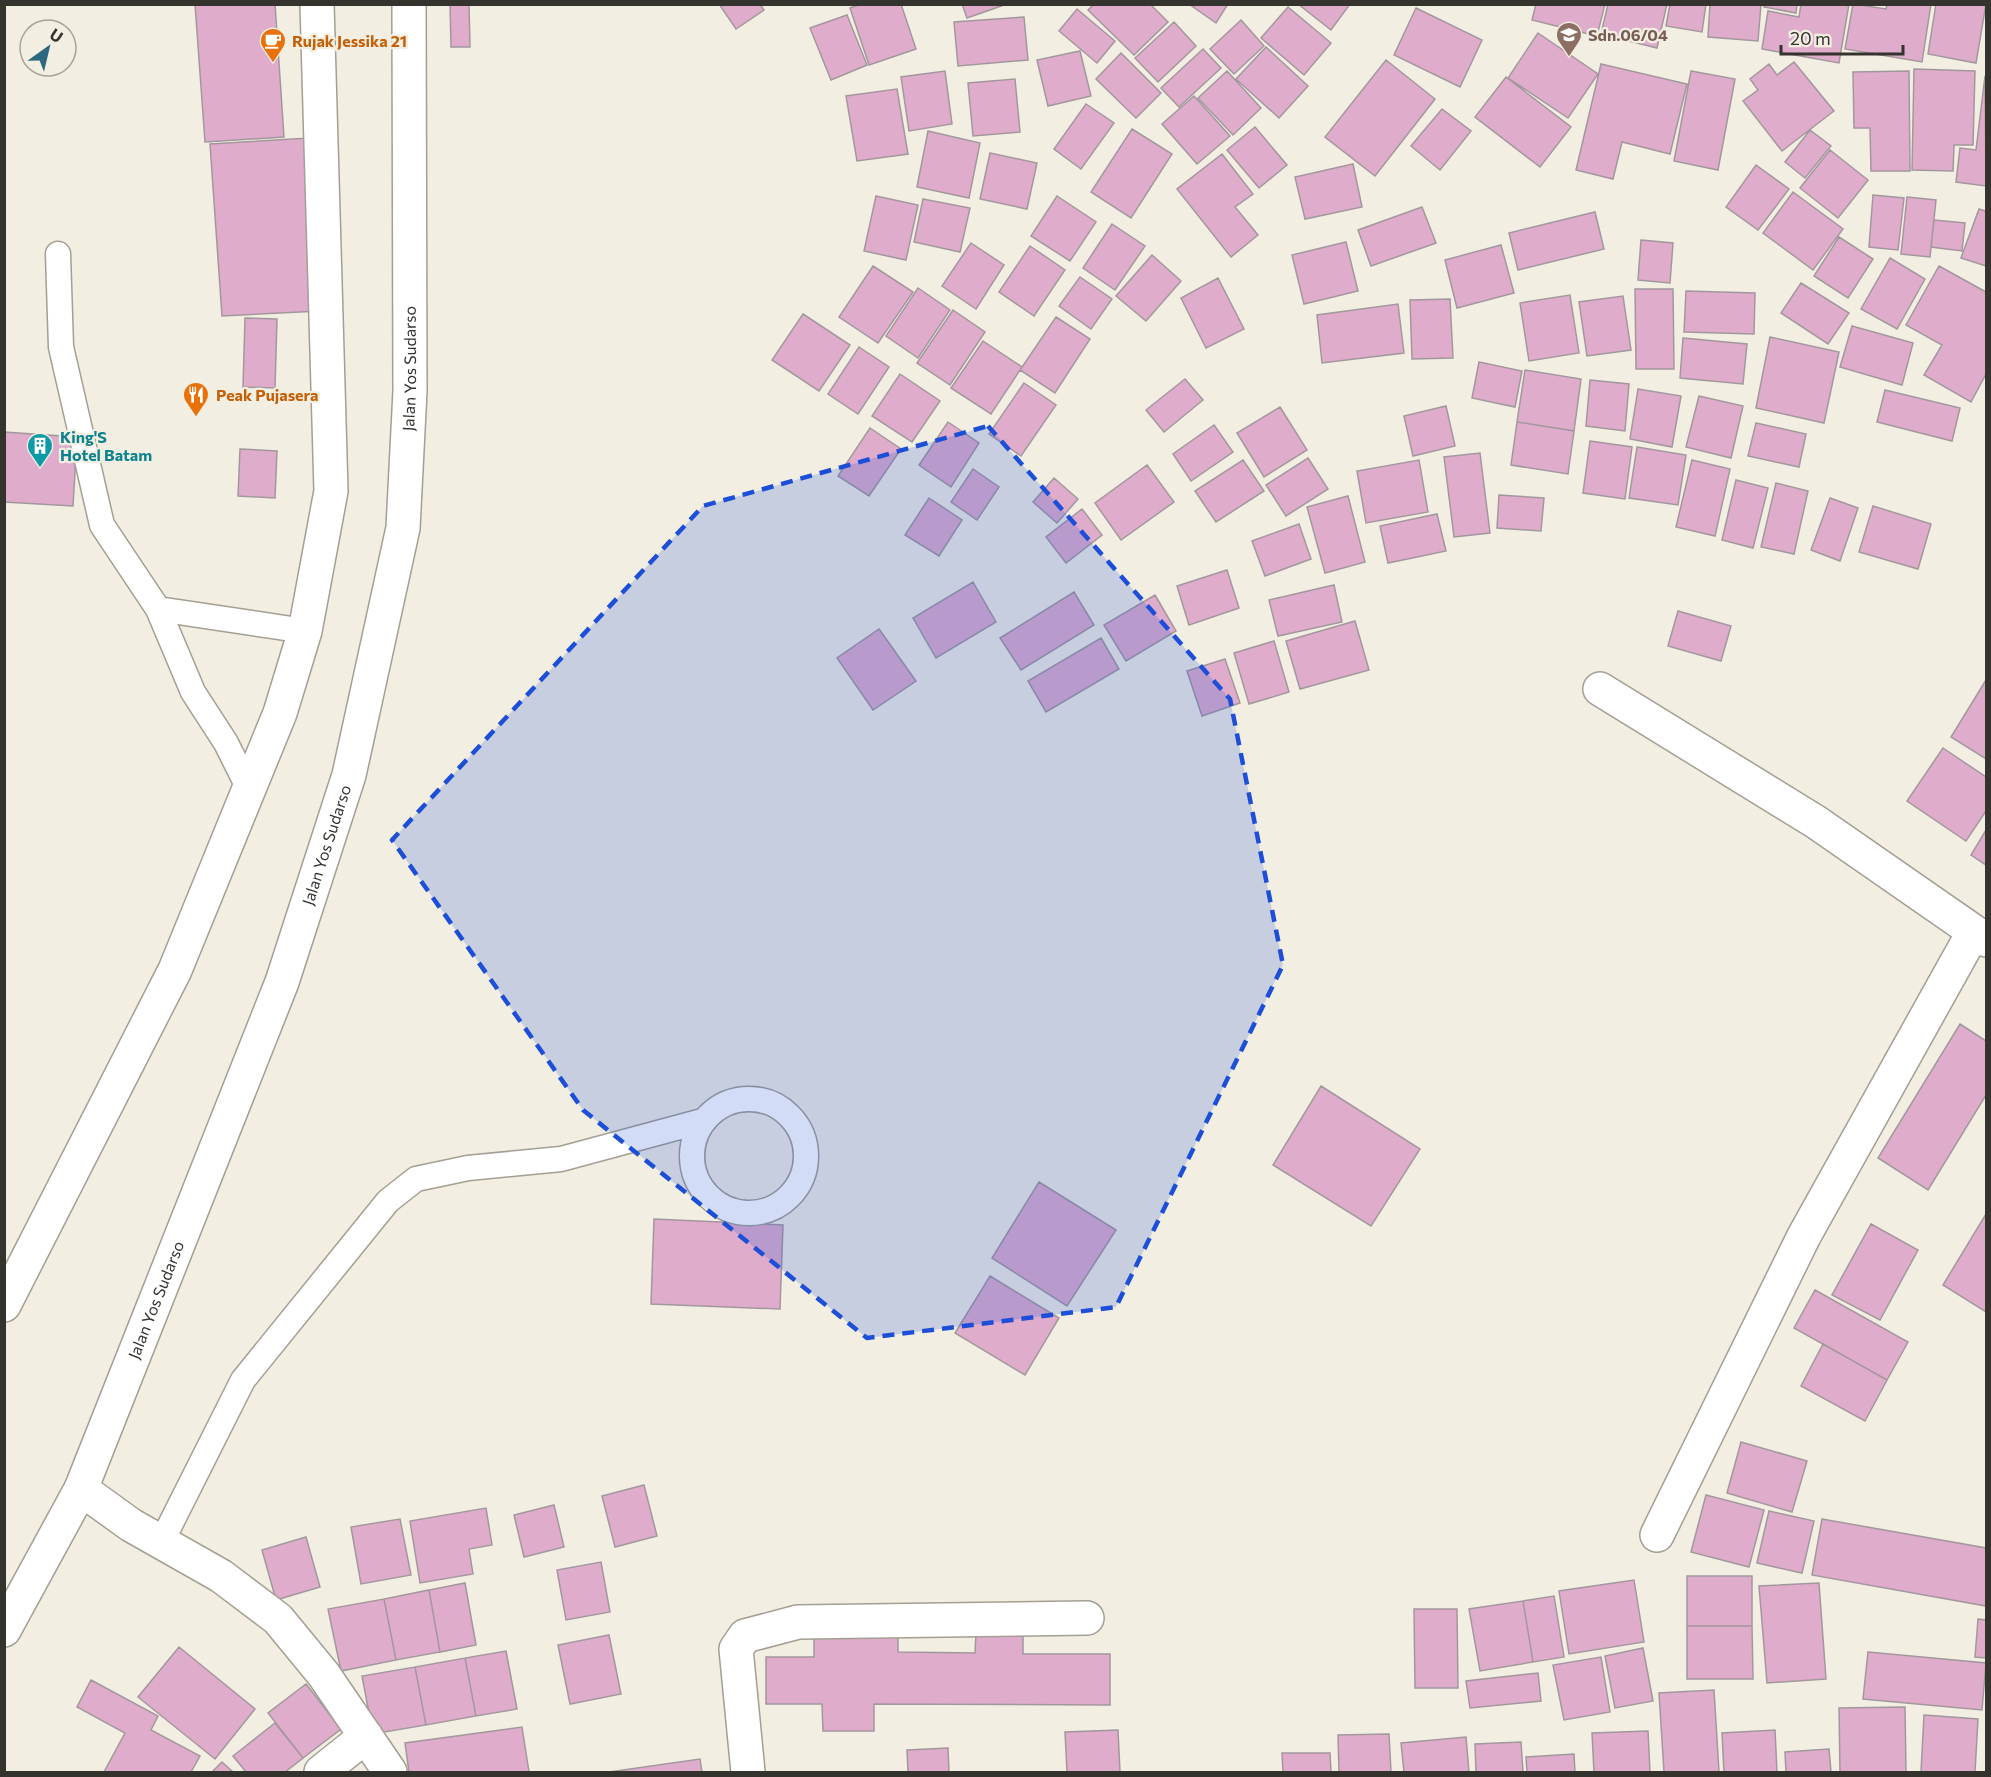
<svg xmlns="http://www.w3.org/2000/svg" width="1991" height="1777" font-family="Commissioner,sans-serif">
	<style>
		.building { fill: #dfadcb; stroke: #a3979e; stroke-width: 1.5 }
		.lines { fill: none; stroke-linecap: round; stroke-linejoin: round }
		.lane-casing { stroke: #a39f93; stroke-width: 27 }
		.street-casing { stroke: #a39f93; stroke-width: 36 }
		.primary-casing { stroke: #a39f93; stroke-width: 36 }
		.lane { stroke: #fff; stroke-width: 24 }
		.street { stroke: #fff; stroke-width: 33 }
		.primary { stroke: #fff; stroke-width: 33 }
		.marked { fill: #1d4ed8; fill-opacity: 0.2; stroke: #1d4ed8; stroke-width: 4.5; stroke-dasharray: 12 8; stroke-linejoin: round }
		.labels { text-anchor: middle; stroke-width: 4.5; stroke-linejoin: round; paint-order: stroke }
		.education-label { font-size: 16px; font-weight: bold; fill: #785e54; stroke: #f2eee1; text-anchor: start }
		.food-label { font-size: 16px; font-weight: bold; fill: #c56008; stroke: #f2eee1; text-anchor: start }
		.street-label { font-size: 16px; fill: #34332e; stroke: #f2eee1 }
		.culture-label { font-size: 16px; font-weight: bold; fill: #0d838f; stroke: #f2eee1; text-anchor: start }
	</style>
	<rect width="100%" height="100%" fill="#f2eee1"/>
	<path class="building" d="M195,4h80l9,133 -79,5z
		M450,4h19l1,43h-19z
		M719,4h41l4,6 -28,19z
		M861,4h40l15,45 -47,16 -19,-57z
		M962,4h45l-40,14z
		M1094,4h56l18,18 -34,33 -46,-45z
		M1189,4h39l-12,19z
		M1298,4h52l-19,26z
		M1536,4h69l-8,32 -65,-16z
		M1608,4h59l-10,44 -56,-14z
		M1670,4h36l-4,28 -36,-6z
		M1710,4h51l-3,37 -50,-4z
		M1765,4h32l-1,9 -32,-6z
		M1801,4h48l-10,59 -77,-14 6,-38 31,6z
		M1853,4l33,5 1,-5h44l-9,58 -77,-13z
		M1936,4h50l-10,59 -48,-9z
		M1288,7l43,36 -27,32 -43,-37z
		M1416,8l66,32 -22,47 -66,-32z
		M1077,9l38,32 -18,22 -38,-32z
		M847,15l20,50 -36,15 -21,-52z
		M1024,17l4,43 -70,6 -4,-44z
		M1241,20l23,26 -30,28 -24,-25z
		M1174,22l22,24 -38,36 -23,-24z
		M1538,33l60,41 -30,44 -60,-40z
		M1266,47l42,39 -29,32 -43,-39z
		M1203,49l18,19 -42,39 -18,-19z
		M1080,51l11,45 -43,10 -11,-46z
		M1121,53l40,40 -25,25 -40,-39z
		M1386,60l49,39 -60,77 -50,-39z
		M1794,62l40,49 -52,40 -39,-50 15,-11 -8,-11 19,-15 8,11z
		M1601,64l86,20 -17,70 -48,-12 -9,37 -37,-9z
		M1914,69l61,2 -2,74h-19l-1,26 -41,-1z
		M945,71l7,53 -43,7 -8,-54z
		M1227,71l34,37 -28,27 -35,-37z
		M1691,71l44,8 -17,91 -44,-9z
		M1909,71l1,100h-39l-1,-43h-16l-1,-56z
		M1985,76l1,110 -30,-4 4,-34 16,2z
		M1506,77l65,50 -31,40 -65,-50z
		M1015,79l5,53 -47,4 -5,-53z
		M897,89l11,65 -51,7 -11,-65z
		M1194,96l36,40 -33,28 -35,-40z
		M1086,104l28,19 -33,46 -27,-20z
		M1442,109l29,22 -31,39 -29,-24z
		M1255,127l32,38 -28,23 -32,-38z
		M1132,129l40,25 -41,64 -40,-26z
		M1810,130l21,16 -26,32 -20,-16z
		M928,131l52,12 -11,55 -52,-11z
		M309,138l11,173 -98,5 -12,-172z
		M1830,150l38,30 -30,38 -38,-30z
		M990,153l47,10 -10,46 -47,-10z
		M1222,154l31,40 -18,13 23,28 -27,22 -54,-68z
		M1353,164l9,43 -57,12 -10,-42z
		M1756,165l33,24 -31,41 -32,-23z
		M1793,192l50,37 -30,41 -50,-37z
		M1873,195l31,3 -6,52 -29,-3z
		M876,196l42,9 -12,55 -42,-9z
		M1057,196l39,26 -26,39 -39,-25z
		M1907,197l29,3 -6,57 -29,-3z
		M923,199l47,9 -10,44 -46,-10z
		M1422,207l14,36 -65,23 -13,-36z
		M1979,209l7,2v55l-25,-8z
		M1595,212l9,37 -86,21 -9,-37z
		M1934,220l31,3 -3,28 -31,-4z
		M1112,224l33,22 -30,44 -32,-22z
		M1839,237l34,22 -25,39 -34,-22z
		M1641,240l32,3 -3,40 -32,-3z
		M1346,242l12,49 -54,13 -12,-49z
		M971,243l33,22 -28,44 -34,-23z
		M1501,245l13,48 -57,15 -12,-48z
		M1030,246l35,24 -31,46 -35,-24z
		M1152,255l29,26 -35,40 -30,-25z
		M1890,258l35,21 -28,50 -36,-20z
		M873,266l40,26 -35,51 -39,-26z
		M1939,266l47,26v82l-15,28 -47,-27 18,-30 -36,-20z
		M1080,277l32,22 -21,30 -32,-23z
		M1218,278l26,51 -38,19 -25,-50z
		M1801,283l48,30 -21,31 -47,-31z
		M918,288l32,22 -32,48 -32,-22z
		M1635,289h38l1,80h-38z
		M1686,291l69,2 -1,41 -70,-2z
		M1570,295l9,58 -50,8 -9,-58z
		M1623,296l8,54 -44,6 -8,-54z
		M1450,299l3,59 -41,1 -2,-59z
		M1398,304l6,49 -82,10 -5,-48z
		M953,310l32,22 -35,53 -33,-22z
		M803,314l47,31 -31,46 -47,-31z
		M1056,317l34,22 -35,54 -35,-23z
		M245,318l32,1 -2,69 -32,-1z
		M1852,326l61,17 -11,42 -62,-18z
		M1770,337l69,15 -15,71 -68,-15z
		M1683,338l64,6 -4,40 -63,-6z
		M983,341l39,26 -31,47 -40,-26z
		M859,347l30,20 -31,47 -30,-20z
		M1479,362l43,9 -7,36 -43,-9z
		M1525,370l56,9 -7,52 -57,-9z
		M900,374l40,27 -28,41 -40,-26z
		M1185,379l18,21 -39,32 -18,-22z
		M1590,380l39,4 -4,47 -39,-5z
		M1024,383l32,22 -35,51 -32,-22z
		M1638,389l43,7 -9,51 -42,-8z
		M1885,390l75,18 -8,33 -75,-19z
		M1699,396l44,10 -12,52 -45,-11z
		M1446,406l9,40 -42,10 -9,-40z
		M1280,407l27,43 -43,27 -27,-44z
		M948,422l31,21 -28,44 -32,-22z
		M1517,422l57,9 -6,43 -57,-9z
		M1756,423l50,11 -7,33 -51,-11z
		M1214,425l19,27 -42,29 -18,-27z
		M870,428l31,21 -32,47 -31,-20z
		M4,432l73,5 -4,69 -69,-4z
		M1590,441l42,6 -7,52 -42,-6z
		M1637,447l49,8 -8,50 -49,-7z
		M240,449l37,2 -2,47 -37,-2z
		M1480,453l10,80 -36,4 -10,-80z
		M1308,458l20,31 -42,27 -20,-31z
		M1243,460l21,31 -48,31 -21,-31z
		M1419,460l9,52 -62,11 -9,-52z
		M1692,460l38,9 -15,67 -39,-9z
		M1147,465l27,37 -53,38 -26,-37z
		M973,469l26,18 -22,33 -26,-18z
		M1054,478l24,21 -21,24 -24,-21z
		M1736,480l32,8 -15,60 -31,-8z
		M1776,483l32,8 -14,63 -33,-7z
		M1499,495l45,3 -3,33 -44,-3z
		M1348,496l17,66 -40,11 -18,-66z
		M929,498l33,22 -23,36 -34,-21z
		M1830,498l28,10 -18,53 -29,-11z
		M1873,506l58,18 -13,45 -59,-17z
		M1082,509l20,26 -36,28 -20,-26z
		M1437,514l9,37 -58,12 -8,-37z
		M1299,524l12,35 -46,17 -13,-35z
		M1227,570l12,38 -50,17 -12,-39z
		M973,582l23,40 -60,36 -23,-40z
		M1334,585l8,37 -64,14 -9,-36z
		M1074,592l20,33 -73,45 -21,-32z
		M1155,595l21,36 -50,30 -22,-36z
		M1678,611l53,15 -10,35 -53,-15z
		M1355,621l14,49 -69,19 -14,-48z
		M879,629l37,52 -43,29 -36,-52z
		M1101,638l18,31 -73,43 -18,-31z
		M1274,641l15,51 -40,12 -15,-51z
		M1225,659l15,44 -38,13 -15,-45z
		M1986,680v79l-35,-22z
		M1943,748l43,29v34l-20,30 -59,-40z
		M1986,830v35l-15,-10z
		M1960,1024l26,17v54l-58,95 -50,-32z
		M1321,1086l99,63 -49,77 -98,-61z
		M1039,1182l77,48 -49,76 -75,-48z
		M1986,1214v98l-43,-27z
		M654,1219l129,6 -3,84 -129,-5z
		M1871,1224l47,26 -38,70 -48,-25z
		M990,1276l69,42 -34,57 -70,-42z
		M1815,1290l93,52 -21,38 -93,-52z
		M1823,1344l64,36 -22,41 -64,-35z
		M1741,1442l66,19 -15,51 -65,-19z
		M644,1485l13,51 -42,11 -13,-51z
		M1706,1495l58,15 -15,57 -58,-15z
		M554,1505l10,42 -40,10 -10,-42z
		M486,1508l6,37 -23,4 4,25 -53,9 -10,-62z
		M1769,1511l45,10 -12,52 -45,-10z
		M400,1519l11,56 -50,9 -10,-57z
		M1822,1519l164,29v58l-174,-31z
		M306,1537l14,50 -44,13 -14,-50z
		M601,1562l9,50 -44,8 -9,-50z
		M1687,1576h65v50h-65z
		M1634,1580l10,62 -75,12 -10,-63z
		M465,1583l11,62 -36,7 -11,-62z
		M1819,1583l7,96 -59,4 -8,-97z
		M429,1590l11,62 -44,8 -12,-61z
		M1554,1596l10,61 -31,5 -10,-61z
		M384,1599l12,61 -55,11 -13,-62z
		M1523,1601l10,61 -53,9 -11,-62z
		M1414,1609h43l1,79h-43z
		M1978,1619l8,1v38l-11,-1z
		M1687,1626h65l1,53h-66z
		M814,1630h84v22l77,1 1,-21 47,-1v23h87v51l-236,-1v27h-51l-1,-27h-56v-47h48z
		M609,1635l12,59 -51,10 -12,-59z
		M179,1647l76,62 -40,50 -77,-62z
		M1643,1648l10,53 -38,7 -10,-52z
		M506,1651l11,58 -41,7 -11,-58z
		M1868,1652l118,11 -4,47 -119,-11z
		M1601,1657l9,55 -46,8 -11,-55z
		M465,1658l11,58 -50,9 -11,-58z
		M415,1667l11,58 -53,9 -11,-58z
		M1538,1673l3,28 -71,7 -4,-27z
		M91,1680l67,36 -7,14 49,26 -9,16h-87l21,-39 -48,-26z
		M306,1684l35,45 -38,29 -35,-45z
		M1714,1690l5,82h-55l-5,-79z
		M1905,1707l1,65h-66l-1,-64z
		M1924,1715l54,4 -3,53h-54z
		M275,1723l28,35 -18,14h-39l-13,-16z
		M522,1727l7,45h-120l-4,-29z
		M1118,1730l2,42h-73h20l-2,-40z
		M1775,1730l2,42h-53l-2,-39z
		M1648,1731l2,41h-56l-2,-39z
		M1389,1734l2,38h-52l-1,-37z
		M1466,1737l3,35h-65l-3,-29z
		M1521,1742l2,30h-47l-1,-28z
		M948,1748l1,24h-41l-1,-22z
		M1829,1749l2,23h-45l-1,-20z
		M1282,1753h48l1,19h-48z
		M1574,1754l1,18h-48l-1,-15z
		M700,1759l2,13h-93z
		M222,1762l11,10h-21z"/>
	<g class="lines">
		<defs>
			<path id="lane" d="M58,254l3,93 41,178 56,84 35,83 33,51 23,46
				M158,609l147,22
				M692 1156a57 57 0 1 1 114 0a57 57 0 1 1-114 0Z
				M161,1543l82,-163 145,-179 28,-22 52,-11 93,-9 141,-38"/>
			<path id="street" d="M1600,689l216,133 170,118
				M81,1489l50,36 90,51 57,43 46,56 66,97
				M1657,1535l147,-299 169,-303
				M321,1772l45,-36
				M748,1772l-12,-123 9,-13 53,-14 289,-4"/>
			<g id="primary">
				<path d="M4,1305l171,-335 105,-257 25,-82 26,-140 -14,-487"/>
				<path id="s1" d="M4,1630l77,-141 201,-507 67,-207 54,-247 7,-137 -1,-387"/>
			</g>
		</defs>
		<use href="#lane" class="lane-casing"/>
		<use href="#street" class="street-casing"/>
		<use href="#primary" class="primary-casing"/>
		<use href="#lane" class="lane"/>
		<use href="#street" class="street"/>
		<use href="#primary" class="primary"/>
	</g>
	<path class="marked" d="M988,426l242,273 53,266 -167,342 -249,31 -284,-228 -191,-270 311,-334z"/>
	<defs>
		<symbol id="school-pin" viewBox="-11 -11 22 30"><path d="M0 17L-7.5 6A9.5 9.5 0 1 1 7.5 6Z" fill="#8d6e63" stroke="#f2eee1"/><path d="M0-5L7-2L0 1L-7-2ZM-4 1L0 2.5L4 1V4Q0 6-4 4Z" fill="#fff"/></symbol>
		<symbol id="cafe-pin" viewBox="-11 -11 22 30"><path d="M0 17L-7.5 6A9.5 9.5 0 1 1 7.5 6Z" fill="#e8710a" stroke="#f2eee1"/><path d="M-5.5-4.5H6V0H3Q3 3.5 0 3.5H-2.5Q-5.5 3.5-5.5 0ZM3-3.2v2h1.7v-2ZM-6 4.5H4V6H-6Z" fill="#fff"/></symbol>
		<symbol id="restaurant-pin" viewBox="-11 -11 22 30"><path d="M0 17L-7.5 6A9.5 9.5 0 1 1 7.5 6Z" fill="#e8710a" stroke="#f2eee1"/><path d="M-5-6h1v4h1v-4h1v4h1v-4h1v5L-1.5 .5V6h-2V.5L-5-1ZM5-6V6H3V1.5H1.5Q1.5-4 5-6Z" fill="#fff"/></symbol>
		<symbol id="building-pin" viewBox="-11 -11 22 30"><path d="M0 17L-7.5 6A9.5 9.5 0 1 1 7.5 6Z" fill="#0f9aa8" stroke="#f2eee1"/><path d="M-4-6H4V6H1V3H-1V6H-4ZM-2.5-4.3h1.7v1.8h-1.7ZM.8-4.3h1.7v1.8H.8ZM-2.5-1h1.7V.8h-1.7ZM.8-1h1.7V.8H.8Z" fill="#fff"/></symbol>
	</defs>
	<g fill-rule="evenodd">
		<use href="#school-pin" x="1554" y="20" width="30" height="40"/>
		<use href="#cafe-pin" x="258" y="26" width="30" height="40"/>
		<use href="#restaurant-pin" x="181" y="380" width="30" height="40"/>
		<use href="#building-pin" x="25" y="431" width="30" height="40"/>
	</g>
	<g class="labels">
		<g class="education-label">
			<text x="1588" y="41">Sdn.06/04</text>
		</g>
		<g class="food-label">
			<text x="292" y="47">Rujak Jessika 21</text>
			<text x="216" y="401">Peak Pujasera</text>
		</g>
		<g class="street-label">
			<text dy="6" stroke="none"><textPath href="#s1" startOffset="1336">Jalan Yos Sudarso</textPath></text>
			<text dy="6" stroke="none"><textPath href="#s1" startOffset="850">Jalan Yos Sudarso</textPath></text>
			<text dy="6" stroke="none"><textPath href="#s1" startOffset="364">Jalan Yos Sudarso</textPath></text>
		</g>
		<g class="culture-label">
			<text x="60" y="443">King'S<tspan x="60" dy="18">Hotel Batam</tspan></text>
		</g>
	</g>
	<rect width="1991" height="1777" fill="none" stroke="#34332e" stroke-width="12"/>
	<g transform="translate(48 48) rotate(34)"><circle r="28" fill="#f2eee1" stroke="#a6a399" stroke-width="1.5"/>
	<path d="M0-4.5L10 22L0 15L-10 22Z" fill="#2c6880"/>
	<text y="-9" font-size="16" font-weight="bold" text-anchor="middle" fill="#34332e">U</text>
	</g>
	<path d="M1781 45v9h122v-9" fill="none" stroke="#34332e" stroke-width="3"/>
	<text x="1790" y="45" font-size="18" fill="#34332e" stroke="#f2eee1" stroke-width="4.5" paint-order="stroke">20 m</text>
</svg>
